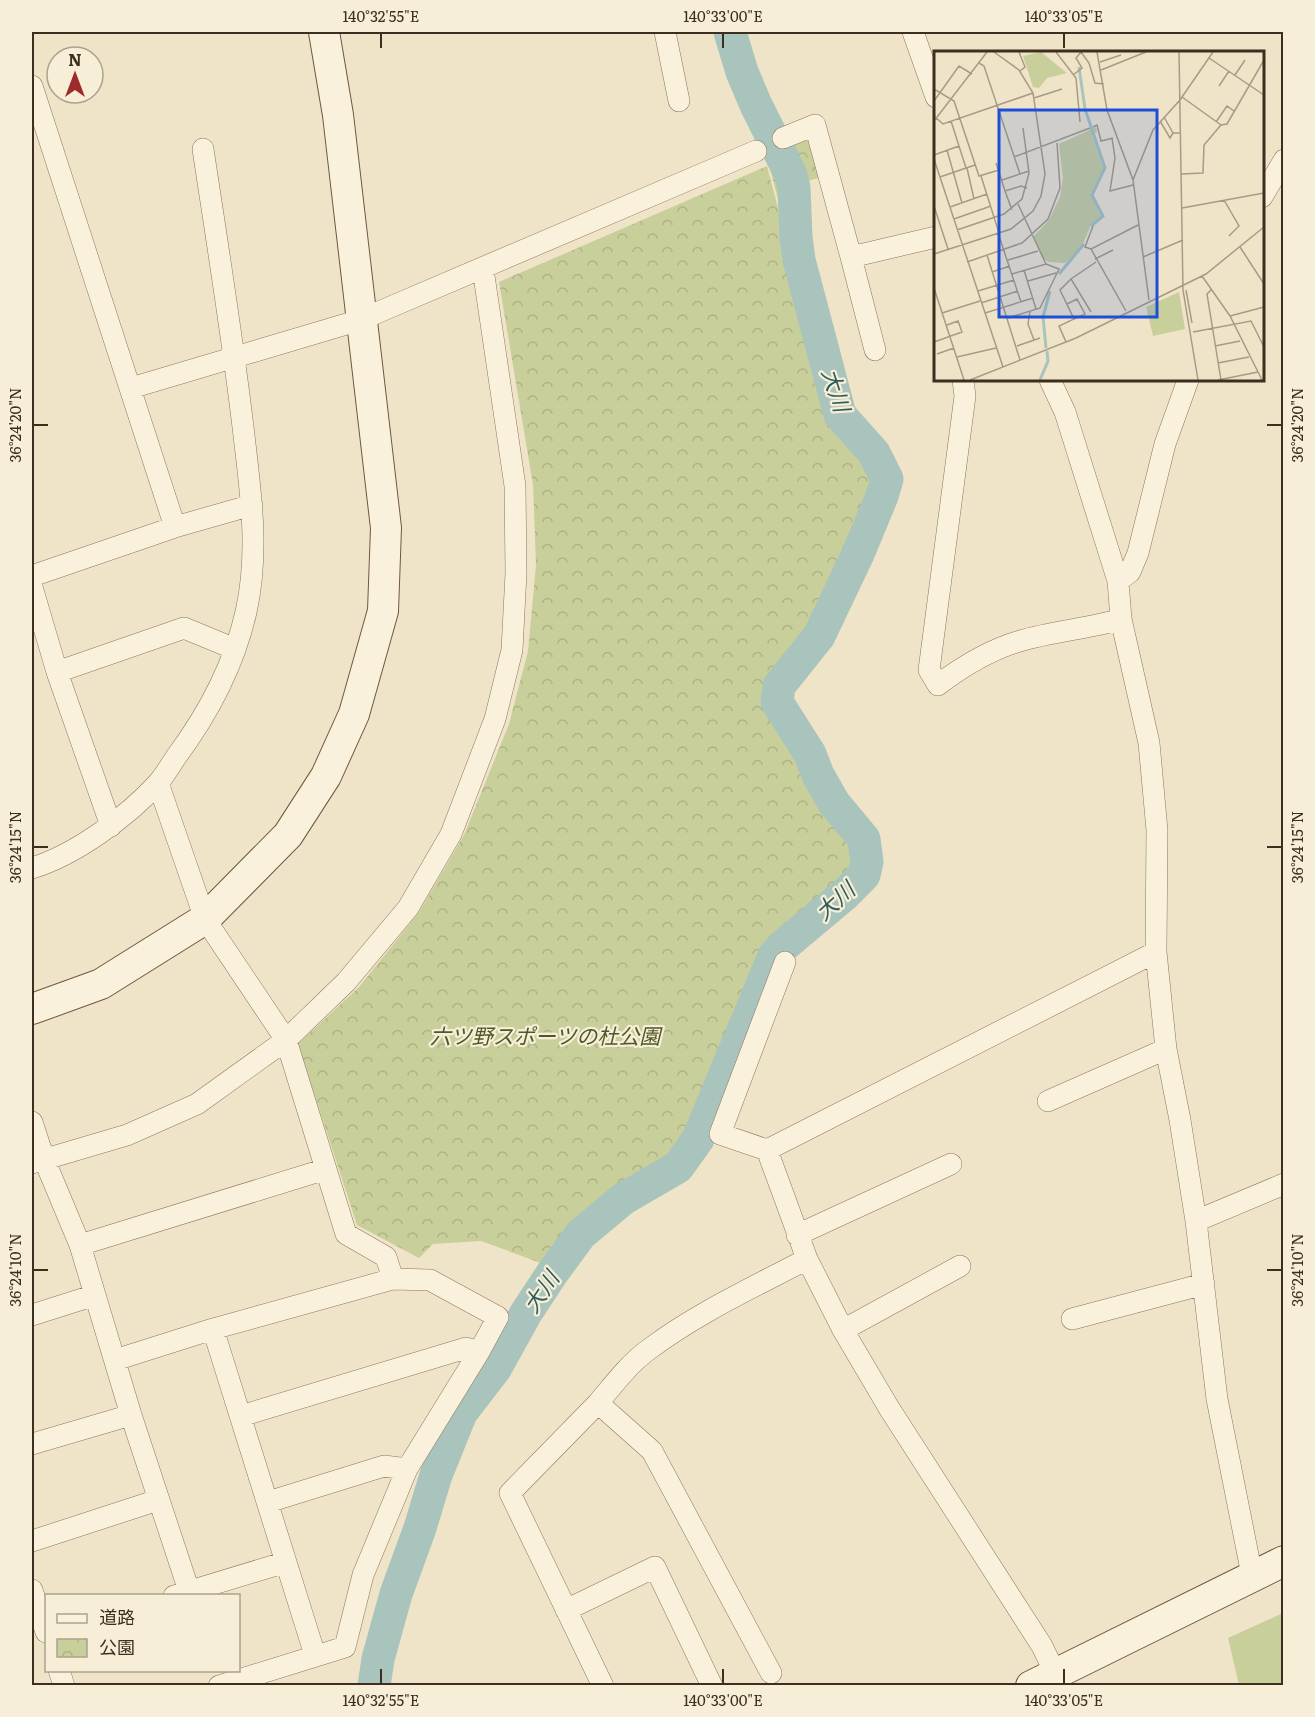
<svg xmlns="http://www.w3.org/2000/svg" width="1315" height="1717" font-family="Literata,'Noto Sans JP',serif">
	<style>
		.park { fill: url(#park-crowns) }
		.pitch { fill: #c9cf9b }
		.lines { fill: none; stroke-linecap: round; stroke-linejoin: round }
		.river { stroke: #a9c4bc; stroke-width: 33 }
		.street-casing { stroke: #8d765c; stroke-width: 22 }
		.secondary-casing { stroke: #6f573f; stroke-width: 32 }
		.street { stroke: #faf1dc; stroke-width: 21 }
		.secondary { stroke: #faf1dc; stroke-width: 30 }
		.ticks { fill: none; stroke: #3d2e20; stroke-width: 2 }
		.labels { text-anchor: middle; stroke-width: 4.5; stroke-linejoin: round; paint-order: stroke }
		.park-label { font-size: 21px; font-style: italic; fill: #4d5a26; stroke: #f7eed8 }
		.water-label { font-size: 22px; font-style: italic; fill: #2f5d5a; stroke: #f7eed8 }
		.inset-river { fill: none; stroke: #a9c4bc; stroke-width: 3 }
		.inset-road { fill: none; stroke: #a89b85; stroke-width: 1.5 }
		.view { fill: #1d4ed8; fill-opacity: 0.15; stroke: #1d4ed8; stroke-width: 3 }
		.inset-edge { fill: none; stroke: #3d2e20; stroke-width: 3 }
		.neatline { fill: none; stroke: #3d2e20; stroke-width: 2 }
		.ticks-label { font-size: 15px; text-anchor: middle; fill: #3d2e20 }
	</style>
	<defs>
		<pattern id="park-crowns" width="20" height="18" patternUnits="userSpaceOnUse" patternTransform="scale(1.5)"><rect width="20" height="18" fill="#c9cf9b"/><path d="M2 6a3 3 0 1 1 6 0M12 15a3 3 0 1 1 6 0" fill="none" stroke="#aeb285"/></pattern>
	</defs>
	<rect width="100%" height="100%" fill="#f0e4c8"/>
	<path class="park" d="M808,140l11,38 -31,8 -9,17 -13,-49z
		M767,166l66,251 41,51 5,18 -5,19 -24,56 -28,58 -43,58 -7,19 3,14 27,42 23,46 36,45 3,17 -4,14 -89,80 -75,182 -21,28 -54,33 -43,36 -26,34 -71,-26 -48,3 -14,14 -62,-33 -59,-181 61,-57 60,-75 45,-77 45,-111 19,-73 8,-86 -3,-80 -34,-203z"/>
	<path class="pitch" d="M1283,1613v72h-44l-11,-47z"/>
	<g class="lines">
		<path class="river" d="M374,1686l4,-27 18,-65 24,-66 16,-53 25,-62 34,-44 31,-56 27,-41 28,-38 42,-35 55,-32 20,-28 76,-183 8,-9 62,-52 20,-20 3,-13 -3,-23 -30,-36 -16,-28 -8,-21 -33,-52 2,-16 40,-50 39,-82 24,-58 5,-17 -13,-26 -34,-38 -41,-155 -3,-23 -2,-49 -3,-13 -35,-70 -14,-33 -12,-40"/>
		<defs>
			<path id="street" d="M665,32l14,69
				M913,32l23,65
				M32,86l143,441
				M783,138l32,-13 36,132 85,-20
				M1262,197l22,-37
				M851,257l24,93
				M963,380l2,16 -36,274 9,15c25,-19 51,-35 82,-44 33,-10 68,-12 101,-22
				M1050,380l15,32 53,169 3,38 28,124 8,87 -1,122 10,97 14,71 16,101 21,178 35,176
				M131,388l229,-68 396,-169
				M32,576l143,-49 77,-22
				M1118,581l12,-9 8,-19 27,-109 23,-64
				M32,587l25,85 127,-44 51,21
				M57,672l54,154
				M158,783l47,136 81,121 60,194 40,23 7,22
				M32,868c43,-13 95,-51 126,-85 7,-8 12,-17 18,-26 32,-43 58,-92 70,-145 14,-62 4,-124 -3,-185 -11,-93 -26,-185 -40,-278
				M1048,1101l118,-52
				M32,1122l12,37 36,86 51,170 58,176
				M767,1150l-47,-16 65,-172
				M32,1163l95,-28 70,-31 89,-64 60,-58 62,-74 43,-74 44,-115 17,-69 4,-77 -1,-87 -32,-217
				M1196,1221l88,-37
				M797,1235l154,-71
				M80,1245l246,-76
				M32,1315l63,-20
				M1072,1319l132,-35
				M213,1329l102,326
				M843,1330l117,-64
				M115,1360l98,-31 180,-50 37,1 68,37 -19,35 -72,117 -44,106 -18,72 -126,39
				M598,1403l-88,90 93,193
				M241,1416l225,-68 13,4
				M32,1444l99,-29
				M268,1502l116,-36 23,3
				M32,1541l126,-41
				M32,1590l14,42
				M174,1596l112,-34
				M566,1610l89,-43 57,119
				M59,1670l5,16
				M771,1673l-119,-222 -54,-48c16,-19 31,-39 50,-53 49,-37 106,-63 159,-91
				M1055,1673l-13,-27 -153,-238 -46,-78 -36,-71 -40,-109 389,-198"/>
			<path id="secondary" d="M32,1009l69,-25 104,-65 83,-84 38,-59 28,-62 29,-103 3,-83 -48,-413 -14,-83
				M1031,1686l253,-125"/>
		</defs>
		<use href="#street" class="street-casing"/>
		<use href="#secondary" class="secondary-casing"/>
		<use href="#street" class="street"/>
		<use href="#secondary" class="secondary"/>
	</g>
	<path class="ticks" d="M381,33v15M723,33v15M1064,33v15M33,425h15M1267,425h15M33,847h15M1267,847h15M33,1270h15M1267,1270h15M381,1669v15M723,1669v15M1064,1669v15"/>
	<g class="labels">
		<g class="park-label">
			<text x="545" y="1044">六ツ野スポーツの杜公園</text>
		</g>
		<g class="water-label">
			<text transform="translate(836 390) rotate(72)" y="8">大川</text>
			<text transform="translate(835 901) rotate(-42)" y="8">大川</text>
			<text transform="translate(541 1292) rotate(-56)" y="8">大川</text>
		</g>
	</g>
	<g transform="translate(934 51)">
		<rect width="330" height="330" fill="#f0e4c8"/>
		<path d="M107,1l26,21 -20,5 -8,10 -6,-1 -10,-31z" fill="#c9cf9b"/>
		<path d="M162,76l1,5 -5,3 12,34 -13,25 11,21 -11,10 -11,25 -15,13 -16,-1 -7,-4 -8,-22 15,-16 11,-23 3,-19 -4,-34z" fill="#c9cf9b"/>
		<path d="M245,241l6,37 -32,7 -7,-29z" fill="#c9cf9b"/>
		<path class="inset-river" d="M145,16l6,42 20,59 -13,27 11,21 -12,10M125,223l25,-30M112,297l-3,-31 7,-26M106,329l8,-19 -1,-10"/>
		<path class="inset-road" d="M85,1l6,15 -5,4M122,1l20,26 4,44M147,1l8,11 6,20 9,1M163,1l10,58 26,70 16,120M245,1l4,238 15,90M275,7l55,37M166,11l21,-7M45,12l5,3 36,108M167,19l45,-18M139,24l9,-7 -6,-10 5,-6M301,24l10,-15M285,35l10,-15M0,38l20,12 25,75 20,-6M248,46l39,28M100,47l28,-9M0,50l25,-35 13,8M0,65l9,8 90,-31M230,66l9,16M0,70l53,-69M17,70l15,47M226,70l10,17 3,-5h7M282,71l11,-16 7,5M159,76l4,-2 4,16 12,-3M178,87l3,20 -5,33 23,-6M13,99l15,53M0,104l25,-9M80,106l76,-29M0,108l69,208M62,112l9,28 16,-5 6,2M33,117l7,31M247,123l22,-1 1,-28 17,-20 6,-1 37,-64M47,125l18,57M6,126l35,-12M68,129l27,-9M199,129l20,-50 27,-30 33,-48M71,140l7,19M290,149l15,26 -10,10M84,153l28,60M0,155l14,43M16,156l37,-13M248,157l82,-15M20,168l37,-13M23,179l47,-16 18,-15 7,-26 -6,-45M64,182l23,69M306,196l24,37M157,198l-6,-2 8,-21M0,203l77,-25 22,-18 8,-15 4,-22 -12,-81 -14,-23 -25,-18M53,204l33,105M209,206l40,-17M161,208l18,-9M74,209l30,-9M33,211l55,-19 26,-24 12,-31 -3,-45M90,219l12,39M58,221l18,-6M268,225l28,40 32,64M94,230l28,-8M0,237l30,92M252,239l6,33M277,239l-4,4 14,86M44,240l36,-11M47,252l37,-12M133,253l10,-5 8,15 -11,5M96,260l-2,13 6,16M192,260l-35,-62 47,-24M157,261l-20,-33 25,-17M8,262l38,-12M51,262l48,-15M296,265l34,-9M74,267l32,-10 19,-39 -13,-5 -34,10M259,281l58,-11 13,26M0,291l28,-10 -4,-11 -11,4M132,291l-7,-16 15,-7 -14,-29 11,-11M83,295l23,-8M281,295l25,-5M3,303l17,-6M23,306l39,-9M284,312l31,-6M36,329l106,-42 130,-64 58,-47M284,329l40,-8"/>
		<path class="view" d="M65,59h158v207h-158z"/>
		<rect width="330" height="330" class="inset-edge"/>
	</g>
	<rect width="1315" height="1717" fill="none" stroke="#f7eed8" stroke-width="66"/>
	<rect x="45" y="1594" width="195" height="78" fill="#f7eed8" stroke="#ada18e" stroke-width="1.5"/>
	<rect x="57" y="1614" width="30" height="9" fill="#faf1dc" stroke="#ada18e" stroke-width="1.5"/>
	<text x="99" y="1624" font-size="18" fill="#3d2e20">道路</text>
	<rect x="57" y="1639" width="30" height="18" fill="url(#park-crowns)" stroke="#ada18e" stroke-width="1.5"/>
	<text x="99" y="1654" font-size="18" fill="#3d2e20">公園</text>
	<g transform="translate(75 75)"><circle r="28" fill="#f7eed8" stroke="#ada18e" stroke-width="1.5"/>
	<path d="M0-4.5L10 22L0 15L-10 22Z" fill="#9e2a2b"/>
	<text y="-9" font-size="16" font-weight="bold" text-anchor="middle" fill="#3d2e20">N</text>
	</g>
	<rect x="33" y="33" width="1249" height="1651" class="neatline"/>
	<g class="ticks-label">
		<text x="381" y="22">140°32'55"E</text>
		<text x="723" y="22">140°33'00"E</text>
		<text x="1064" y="22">140°33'05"E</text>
		<text transform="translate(16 425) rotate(-90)" y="5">36°24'20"N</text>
		<text transform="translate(1298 425) rotate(-90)" y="5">36°24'20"N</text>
		<text transform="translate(16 847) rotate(-90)" y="5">36°24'15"N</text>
		<text transform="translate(1298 847) rotate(-90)" y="5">36°24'15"N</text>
		<text transform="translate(16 1270) rotate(-90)" y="5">36°24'10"N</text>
		<text transform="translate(1298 1270) rotate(-90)" y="5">36°24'10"N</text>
		<text x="381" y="1706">140°32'55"E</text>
		<text x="723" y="1706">140°33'00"E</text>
		<text x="1064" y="1706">140°33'05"E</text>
	</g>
</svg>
